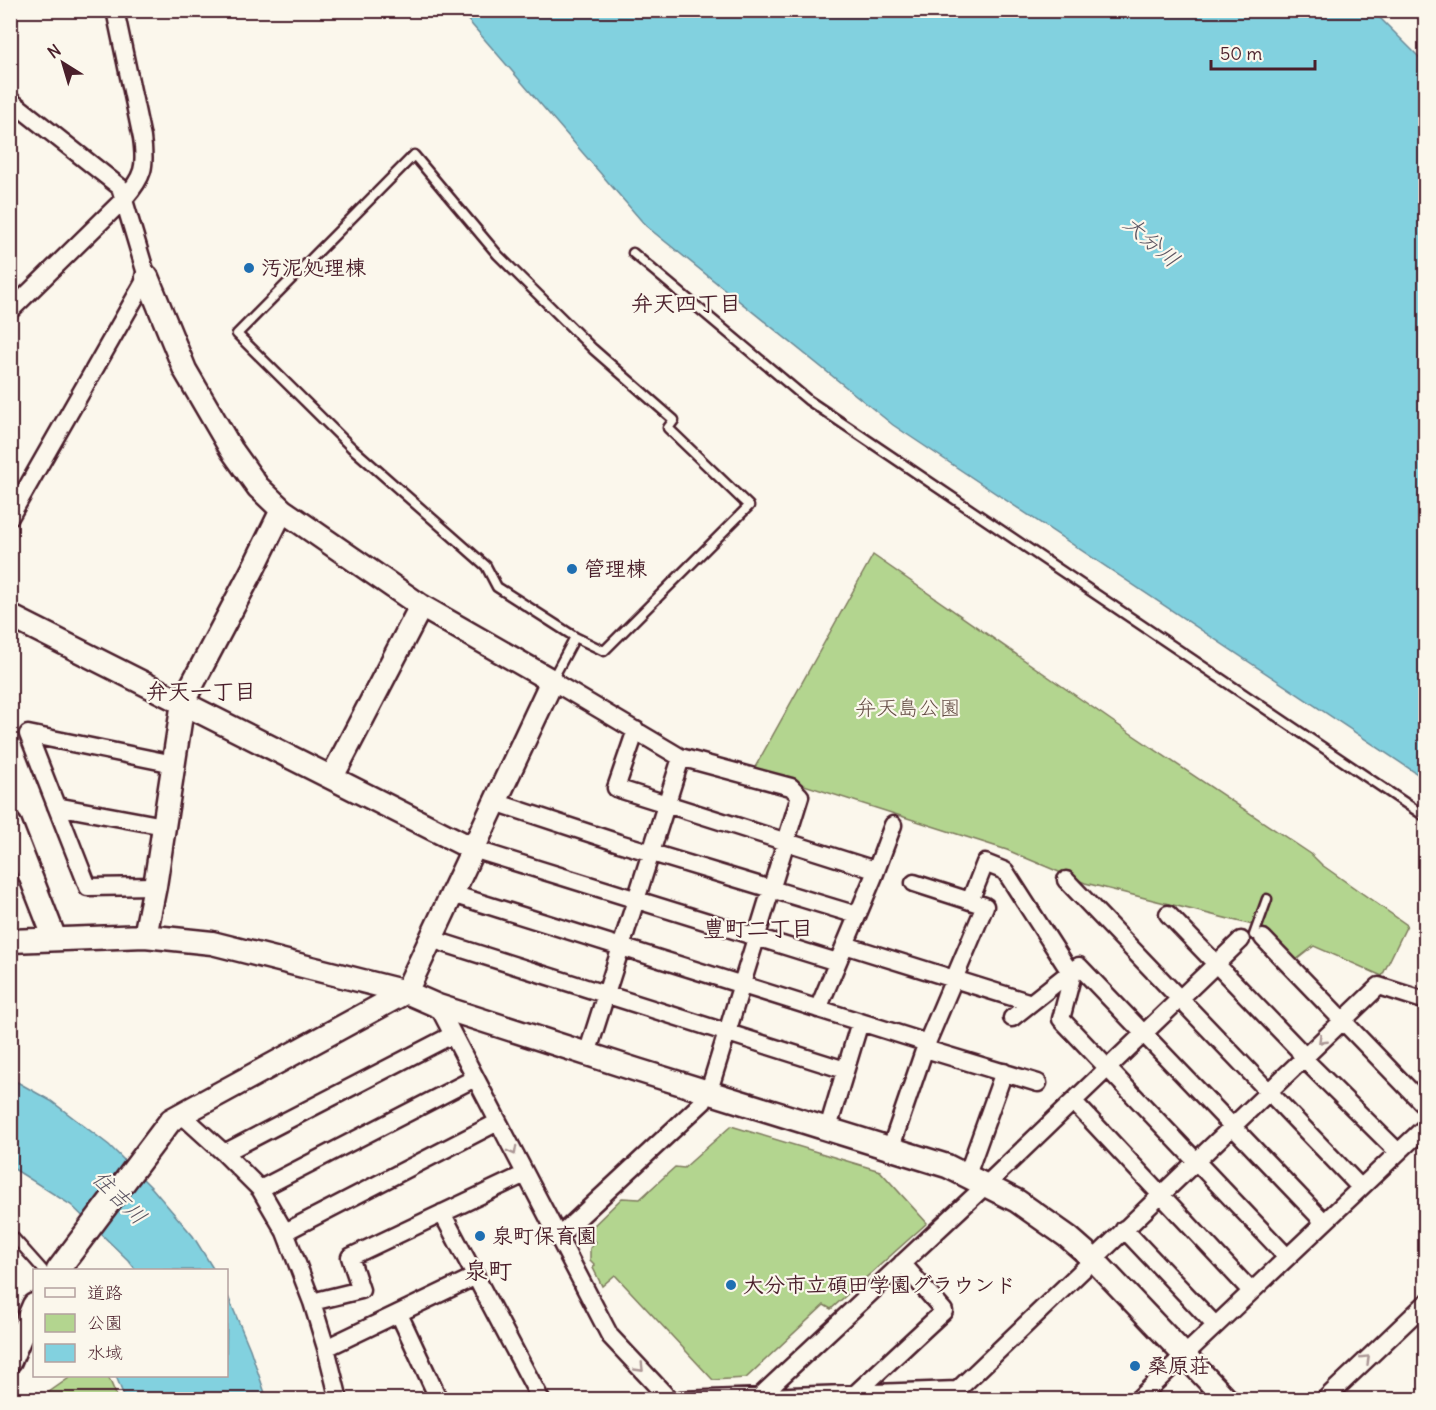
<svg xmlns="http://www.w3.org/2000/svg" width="1436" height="1410" font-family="Delius,'Klee One',sans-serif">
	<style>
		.green { fill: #b3d58f; stroke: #7e7a5d; stroke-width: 1.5 }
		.water { fill: #82d1df; stroke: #6c8a97; stroke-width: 1.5 }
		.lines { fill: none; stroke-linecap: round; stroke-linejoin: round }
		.lane-casing { stroke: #4a1f2b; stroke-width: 13 }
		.street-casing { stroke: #4a1f2b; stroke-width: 21 }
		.secondary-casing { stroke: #4a1f2b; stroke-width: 27 }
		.lane { stroke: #fbf7ec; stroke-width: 8 }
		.street { stroke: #fbf7ec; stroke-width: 16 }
		.secondary { stroke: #fbf7ec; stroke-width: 22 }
		.oneway { stroke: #ab9695 }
		.poi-dot { fill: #1f6fb2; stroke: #fbf7ec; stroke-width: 2 }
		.labels { text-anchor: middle; stroke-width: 4.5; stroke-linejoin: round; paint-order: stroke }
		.poi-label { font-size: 21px; font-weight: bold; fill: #4a1f2b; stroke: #fbf7ec; text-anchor: start }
		.park-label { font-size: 21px; fill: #644c44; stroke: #fbf7ec }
		.water-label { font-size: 22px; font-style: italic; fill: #5b5461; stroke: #fbf7ec }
		.neighbourhood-label { font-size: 22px; font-weight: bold; fill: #4a1f2b; stroke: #fbf7ec }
		.quarter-label { font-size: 24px; font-weight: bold; fill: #4a1f2b; stroke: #fbf7ec }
	</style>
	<rect width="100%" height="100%" fill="#fbf7ec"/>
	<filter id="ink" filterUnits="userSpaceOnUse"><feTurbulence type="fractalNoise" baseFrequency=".0167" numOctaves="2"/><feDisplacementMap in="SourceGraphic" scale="12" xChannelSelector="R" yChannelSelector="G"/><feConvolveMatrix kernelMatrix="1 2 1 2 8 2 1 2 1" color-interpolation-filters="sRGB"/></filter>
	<g filter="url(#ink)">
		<path class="green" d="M873,555l242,168 196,131 11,11 85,60 -25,51 -68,-30 -18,14 -34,-32 10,-27 -10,-3 -9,27 -168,-42 -78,-33 -253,-81z
			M731,1126l149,45 47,52 -96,86 -7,-4 -78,73 -33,2 -98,-105 -13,11 -9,-18 2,-3 -5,-5v-12l6,-6 -9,-10 35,-34 18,1 35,-32 9,1z
			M72,1376h36l10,23h-74l5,-7z"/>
		<path class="water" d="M460,11h913l52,52v716l-532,-354 -247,-199z
			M10,1078l41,23 58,44 43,43 41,48 21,34h-78l-8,-10 -57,-55 -60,-38z
			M227,1294l23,55 17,50h-142l-9,-23h110z"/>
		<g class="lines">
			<defs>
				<path id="lane" d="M633,253l175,147 618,417
					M552,680l23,-43 -78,-50 -11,-21 -135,-119 -114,-113 177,-179 84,100 95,94 81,71 -6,8 81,78 -145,145 -29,-14
					M1254,935l13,-36
					M10,1233l33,37"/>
				<path id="street" d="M10,100l110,87 27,90 -137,240
					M10,311l114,-112c20,-23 22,-32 18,-61l-27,-128
					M552,681l128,76 111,30 9,9 -88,285 -9,21 -145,135
					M636,730l-20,58 259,82
					M495,802l124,41 238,72
					M56,806l108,20
					M473,849l364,113
					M1066,880l294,307
					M914,883l56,18
					M155,886l-67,1 -60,-153 146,30
					M452,894l469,147 11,10 106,32
					M1168,914l130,135 5,9 95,94
					M1263,938l163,169
					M431,939l414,131
					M845,945l186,58
					M438,1006l172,330 60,64
					M818,1009l56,-133 19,-51
					M1012,1018l58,-46 2,5 -11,42 226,238
					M587,1054l94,-296
					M1074,1102l177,189
					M181,1114l43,39 36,36 25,43 27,70 14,46 13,52
					M828,1128l32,-106
					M891,1147l35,-102 59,-139 -15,-5 15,-38 20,8 65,101 9,-6 245,256
					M224,1153l228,-118
					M967,1175l37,-103
					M260,1189l215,-111
					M442,1213l99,187
					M1124,1229l91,96
					M285,1232l213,-110
					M312,1302l49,-12 -11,-33 175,-83
					M399,1314l40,86
					M326,1348l150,-72
					M856,1393l88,-82 -42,-48
					M680,1400l277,-10
					M756,1400l230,-215 255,-245
					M947,1400l432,-414 47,15
					M1137,1400l289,-274
					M1324,1400l102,-97"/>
				<path id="secondary" d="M10,616l463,233
					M332,777l89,-171
					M10,824l45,115
					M145,936l10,-50 28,-184 70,-133 29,-59
					M10,941l135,-5 67,7 194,49 32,14 199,64 310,96 70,35 51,36 25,22 134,141
					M58,1270l113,-150 235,-128 146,-311 -131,-75 -139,-96 -24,-23 -27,-38 -46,-79 -38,-93
					M10,1361l24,-56"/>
			</defs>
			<use href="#lane" class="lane-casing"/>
			<use href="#street" class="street-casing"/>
			<use href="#secondary" class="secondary-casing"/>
			<use href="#lane" class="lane"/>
			<use href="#street" class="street"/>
			<use href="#secondary" class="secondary"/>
		</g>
		<defs><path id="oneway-chevron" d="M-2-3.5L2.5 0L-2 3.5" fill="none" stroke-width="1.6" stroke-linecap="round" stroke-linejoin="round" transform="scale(1.5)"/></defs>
		<g class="oneway">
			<use href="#oneway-chevron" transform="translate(1322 1040) rotate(136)"/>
			<use href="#oneway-chevron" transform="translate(513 1151) rotate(62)"/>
			<use href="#oneway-chevron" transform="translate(1366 1359) rotate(-44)"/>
			<use href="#oneway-chevron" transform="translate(640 1368) rotate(46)"/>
		</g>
	</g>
	<g class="poi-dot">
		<circle cx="249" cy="268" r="6"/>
		<circle cx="572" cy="569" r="6"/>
		<circle cx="480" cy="1236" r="6"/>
		<circle cx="731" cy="1285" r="6"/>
		<circle cx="1135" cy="1366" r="6"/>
	</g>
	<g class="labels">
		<g class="poi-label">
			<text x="261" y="275">汚泥処理棟</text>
			<text x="584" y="576">管理棟</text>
			<text x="492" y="1243">泉町保育園</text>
			<text x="743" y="1292">大分市立碩田学園グラウンド</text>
			<text x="1147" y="1373">桑原荘</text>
		</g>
		<g class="park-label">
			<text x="908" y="715">弁天島公園</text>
		</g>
		<g class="water-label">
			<text transform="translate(1152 241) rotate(41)" y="8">大分川</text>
			<text transform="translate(120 1197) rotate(45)" y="8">住吉川</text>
		</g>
		<g class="neighbourhood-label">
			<text x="686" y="311">弁天四丁目</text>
			<text x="201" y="699">弁天一丁目</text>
			<text x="758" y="936">豊町二丁目</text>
		</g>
		<g class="quarter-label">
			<text x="488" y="1279">泉町</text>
		</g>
	</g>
	<rect width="1436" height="1410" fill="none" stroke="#fbf7ec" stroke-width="36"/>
	<rect x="18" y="18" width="1400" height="1374" fill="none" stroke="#4a1f2b" stroke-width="2" filter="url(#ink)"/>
	<rect x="33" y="1269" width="195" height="108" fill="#fbf7ec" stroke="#b4a19f" stroke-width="1.5"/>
	<rect x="45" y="1288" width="30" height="9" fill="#fbf7ec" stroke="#b4a19f" stroke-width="1.5"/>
	<text x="87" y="1299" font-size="18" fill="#4a1f2b">道路</text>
	<rect x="45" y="1314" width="30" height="18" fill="#b3d58f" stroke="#b4a19f" stroke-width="1.5"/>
	<text x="87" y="1329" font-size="18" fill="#4a1f2b">公園</text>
	<rect x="45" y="1344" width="30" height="18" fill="#82d1df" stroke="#b4a19f" stroke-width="1.5"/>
	<text x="87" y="1359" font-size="18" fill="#4a1f2b">水域</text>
	<g transform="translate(63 63) rotate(323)" stroke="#fbf7ec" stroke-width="4.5" paint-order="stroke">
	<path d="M0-4.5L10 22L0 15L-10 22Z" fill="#4a1f2b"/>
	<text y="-9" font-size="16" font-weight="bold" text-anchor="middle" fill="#4a1f2b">N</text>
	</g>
	<path d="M1211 60v9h104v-9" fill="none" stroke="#4a1f2b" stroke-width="3"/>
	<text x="1220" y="60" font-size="18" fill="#4a1f2b" stroke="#fbf7ec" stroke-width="4.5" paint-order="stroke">50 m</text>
</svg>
